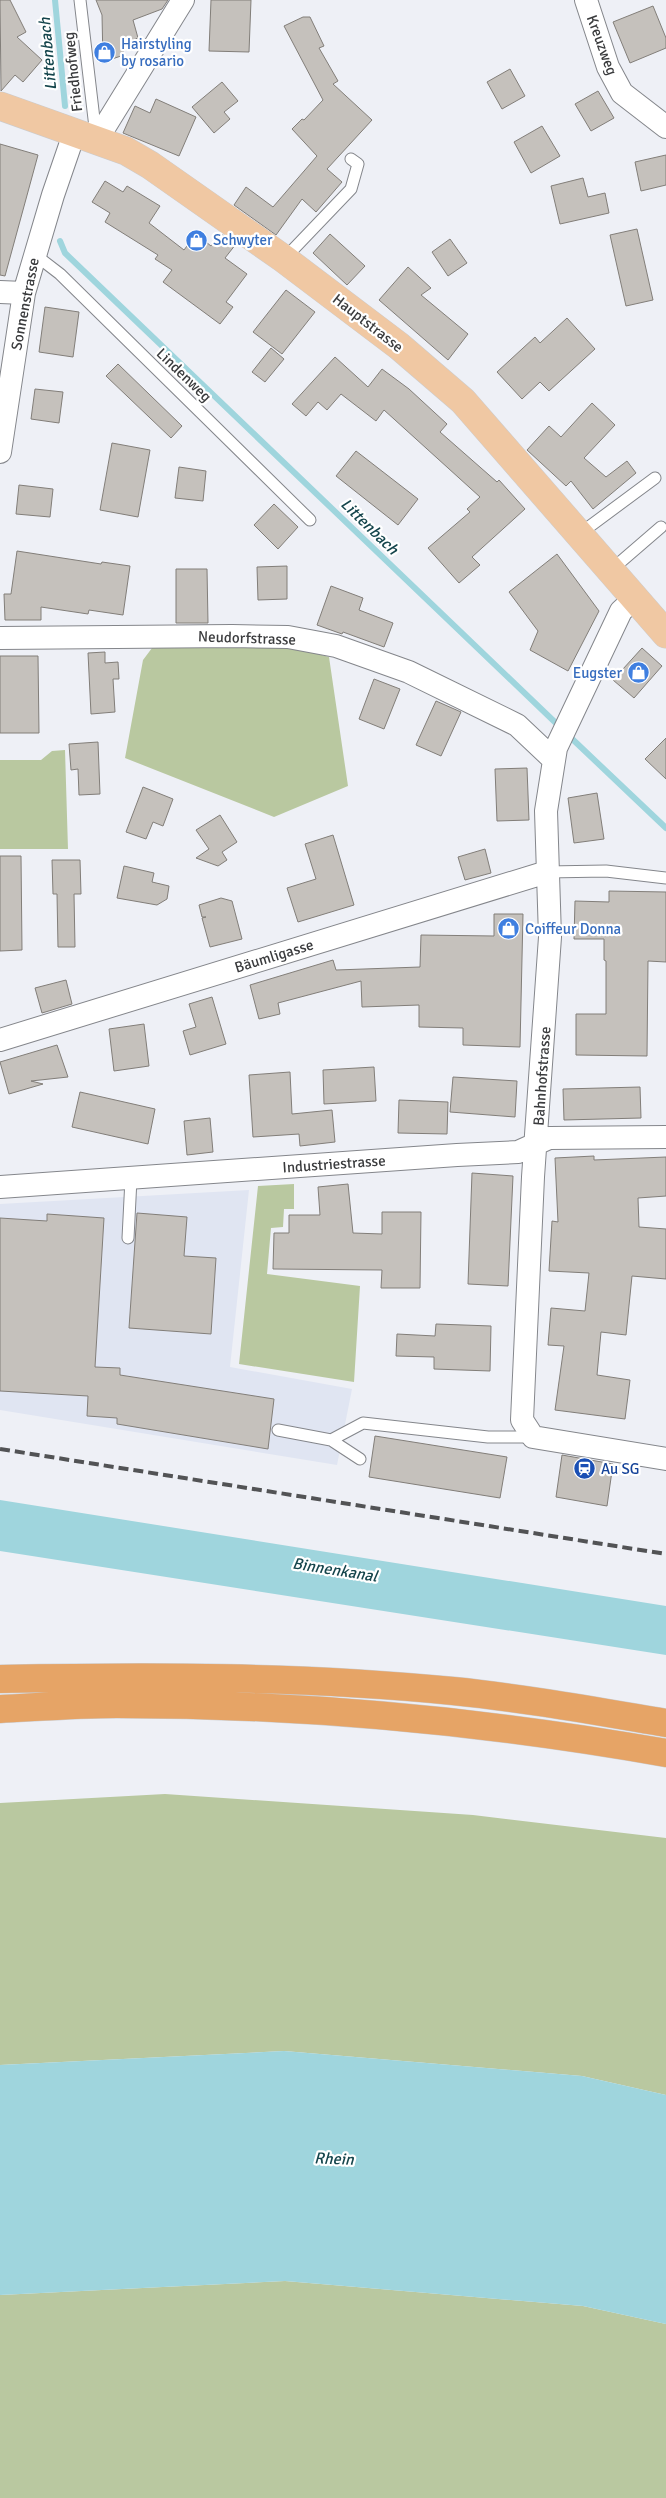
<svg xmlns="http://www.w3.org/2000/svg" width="666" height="2498" font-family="Signika,sans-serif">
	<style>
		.built { fill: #e0e5f2 }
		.green { fill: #b9c8a0 }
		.water { fill: #9fd5dd }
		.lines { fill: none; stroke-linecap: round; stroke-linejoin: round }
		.stream { stroke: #9fd5dd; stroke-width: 6 }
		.building { fill: #c5c1bc; stroke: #827e79 }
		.service-casing { stroke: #84868b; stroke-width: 13 }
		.minor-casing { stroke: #84868b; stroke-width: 24 }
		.primary-casing { stroke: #cccccd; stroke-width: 29 }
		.motorway-casing { stroke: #cccccd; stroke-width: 29 }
		.service { stroke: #fff; stroke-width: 11 }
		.minor { stroke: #fff; stroke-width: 22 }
		.primary { stroke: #f0c8a3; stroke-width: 28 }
		.motorway { stroke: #e6a466; stroke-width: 28 }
		.rail { stroke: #525355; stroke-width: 4; stroke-dasharray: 10 5; stroke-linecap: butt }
		.labels { text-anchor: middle; stroke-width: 4.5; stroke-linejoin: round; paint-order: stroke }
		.shop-label { font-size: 15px; fill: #366cbe; stroke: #fff; text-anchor: start }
		.street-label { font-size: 15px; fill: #3a3b3d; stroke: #fff }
		.transit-label { font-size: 15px; fill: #164399; stroke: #fff; text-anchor: start }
		.water-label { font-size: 16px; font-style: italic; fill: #15454c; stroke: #fff }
	</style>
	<rect width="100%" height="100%" fill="#eef0f6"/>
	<path class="built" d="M249,1190l-19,177 122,22 -15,76 -337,-55v-206z"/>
	<path class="green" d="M289,646l40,11 19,129 -74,31 -149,-59 18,-98 9,-12z
		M65,750l3,99h-68v-89h41l11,-9z
		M294,1184v25h-10l-1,18 -12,1 -4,46 93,12 -6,96 -115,-18 19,-178z
		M165,1794l308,21 193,23v257l-84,-19 -298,-25 -284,14v-262z
		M285,2281l298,25 83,18v174h-666v-203z"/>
	<path class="water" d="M0,1500l666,106v49l-666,-104z
		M284,2051l298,25 84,19v229l-83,-18 -298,-25 -285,14v-230z"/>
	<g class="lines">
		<path class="stream" d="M55,0l10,106
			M60,241l5,12 495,474
			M567,734l99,94"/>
	</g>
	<path class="building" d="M0,0h10l16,32 -9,5 25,23 -19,22 -8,-7 -14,16z
		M96,0h72l-6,9 -29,11 5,18 -17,6 3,11 -21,7 -1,-47z
		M211,0h40l-2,52 -40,-1z
		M653,6l13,32v10l-36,15 -17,-41z
		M303,17h7l14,29 -5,2 19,33 -5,3 39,36 -45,49 15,13 -26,30 -14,-13 -26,36 -42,-30 12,-18 27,20 44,-51 -25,-27 10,-10 2,1 19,-20 -39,-74z
		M510,69l15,27 -23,13 -15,-27z
		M222,82l16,19 -14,11 6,7 -16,14 -22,-26z
		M598,91l16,27 -23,13 -16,-27z
		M156,99l40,18 -17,39 -56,-23 12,-27 15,7z
		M542,126l18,30 -29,17 -17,-31z
		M0,144l38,11 -33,121 -5,-1z
		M666,155v30l-25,6 -6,-29z
		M583,178l5,19 17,-4 4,20 -49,11 -9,-38z
		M105,181l18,11 4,-6 33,20 -11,17 35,27 12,-16 15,12 9,-13 16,11 -11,14 22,16 -21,28 7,5 -13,17 -57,-42 9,-12 -17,-11 3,-4 -53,-33 5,-9 -18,-11z
		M637,229l16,71 -27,6 -16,-71z
		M330,234l35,32 -18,19 -34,-32z
		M450,239l17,24 -19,13 -16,-24z
		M408,267l23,21 -10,7 47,39 -20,26 -69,-60z
		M286,290l29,22 -33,42 -29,-22z
		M45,307l34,5 -6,45 -34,-5z
		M567,318l28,31 -46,42 -9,-9 -18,17 -25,-27 38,-35 5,6z
		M271,348l13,11 -19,23 -13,-10z
		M335,357l33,30 14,-18 27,20 38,35 -7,8 57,50 2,-2 26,29 -53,48 8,8 -21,18 -31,-35 42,-36 -3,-3 13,-12 -96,-87 -8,11 -35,-27 -14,16 -9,-8 -12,14 -14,-12z
		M118,364l64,62 -11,12 -65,-62z
		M35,389l28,3 -4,31 -28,-4z
		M592,403l23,22 -31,33 22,19 21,-16 9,12 -43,36 -22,-28 -5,5 -39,-36 22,-24 12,11z
		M112,443l38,7 -12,67 -38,-7z
		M356,451l62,48 -20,26 -62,-49z
		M179,467l27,4 -3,30 -28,-3z
		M19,485l34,4 -3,28 -34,-3z
		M274,504l24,23 -20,22 -24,-24z
		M17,551l84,13 1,-2 28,4 -7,49 -34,-5 -1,4 -47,-7v13h-36l-1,-26h7z
		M557,554l42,57 -31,60 -38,-21 8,-19 -29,-39z
		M287,566v33l-29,1 -1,-33z
		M176,569h31l1,54h-32z
		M331,586l32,12 -4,12 34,13 -9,24 -41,-15 -1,2 -25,-9z
		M642,648l20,18 -28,32 -21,-18z
		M105,652v11l13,-1 1,17h-6l2,33 -24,2 -3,-61z
		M0,656h38l1,77h-39z
		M374,679l26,10 -16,40 -25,-10z
		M436,701l25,11 -20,44 -25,-11z
		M666,738v41l-21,-20z
		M98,742l2,52 -21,1 -1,-26 -7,1 -2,-26z
		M527,768l2,52 -32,1 -2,-52z
		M143,787l30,12 -10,27 -10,-4 -7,17 -20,-7z
		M597,793l7,46 -30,4 -6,-45z
		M220,815l17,27 -15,10 5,8 -9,6 -22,-8 13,-9 -13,-19z
		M333,835l21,70 -56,17 -11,-34 29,-9 -11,-35z
		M485,849l6,24 -26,7 -7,-23z
		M0,856h21l1,94 -22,1z
		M52,860h28l1,34h-7l1,53h-17l-1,-53h-4z
		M124,866l30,7 -2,9 17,4 -2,13 -10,6 -40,-7z
		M609,891l57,1v70l-18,-1 -1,95 -71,-1v-41h30v-53l-2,-1v-21h-30l1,-38 34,1z
		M221,898l11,3 10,38 -32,8 -8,-29 4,-1h-4l-3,-12z
		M494,914h29l-3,133 -57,-2v-17l-44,-1v-22l-57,2 -1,-26 -83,22 2,11 -21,5 -9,-34 83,-25 3,10 84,-3 1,-32 73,1z
		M66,980l6,24 -30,9 -7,-25z
		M212,997l14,47 -36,11 -7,-24 13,-4 -7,-23z
		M144,1024l5,42 -35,5 -5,-42z
		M57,1045l11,32 -37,4 12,3 -34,10 -9,-32z
		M374,1067l2,34 -52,3 -1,-34z
		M290,1072l2,42 40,-4 3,32 -35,4 -1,-12 -46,3 -4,-62z
		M453,1077l64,4 -2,36 -65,-5z
		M640,1087l1,31 -77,2 -1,-31z
		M80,1092l75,17 -7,35 -76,-17z
		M399,1100l49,2 -1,32 -49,-1z
		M210,1118l3,34 -26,3 -3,-34z
		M594,1156v4l72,-3v39l-28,2 1,29 27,2v50l-34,-3 -6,59 -25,-3 -4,43 33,5 -5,39 -70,-9 9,-64 -16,-1 3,-37 34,3 4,-38 -40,-2 3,-50 6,1 -3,-64z
		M472,1173l41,3 -5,110 -40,-2z
		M348,1184l5,49 29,1v-22h39l-1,76h-39l1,-18 -109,-1 1,-36h15v-18h31l-2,-28z
		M137,1213l50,4 -3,39 32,2 -5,76 -82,-6z
		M47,1214l57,4 -9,149 25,1v7l154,24 -6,50 -151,-25v-6l-30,-2 1,-20 -88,-5v-173l47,3z
		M436,1324l55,2 -1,45 -56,-2v-12l-38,-1 1,-22 38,2z
		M375,1436l132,21 -7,41 -131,-21z
		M562,1455l51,9 -6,42 -51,-9z"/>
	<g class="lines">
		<defs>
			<path id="service" d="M80,0l16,136
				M34,254l26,20 250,246
				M284,259l67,-70 7,-25 -7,-5
				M578,535l77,-57
				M610,571l51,-44
				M547,872l59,-1 60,7
				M128,1238l3,-59
				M278,1430l53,10 32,-17 125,14h45
				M331,1440l29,19"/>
			<path id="minor" d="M586,0l22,67 14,26 44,34
				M96,141l87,-141
				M0,292l24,1
				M0,452l24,-159 29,-98 22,-64
				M634,599l-13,12 -65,137 -10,63 4,126 -17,240 -11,243 11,17 133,22
				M0,638l232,-2 56,1 48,9 73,26 108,53 36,34
				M0,1040l547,-168
				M0,1187l457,-32 61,-3 31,-14 117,-1"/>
			<path id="primary" d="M0,106l126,45 24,14 134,94 115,87 64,55 203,233"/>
			<path id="motorway" d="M0,1679c151,-3 302,-3 453,12 71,7 142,20 213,32
				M0,1709c39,-2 78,-5 117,-5 184,0 368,17 549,49"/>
		</defs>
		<use href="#service" class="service-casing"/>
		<use href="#minor" class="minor-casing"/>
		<use href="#primary" class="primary-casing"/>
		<use href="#motorway" class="motorway-casing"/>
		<use href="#service" class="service"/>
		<use href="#minor" class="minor"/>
		<use href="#primary" class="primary"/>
		<use href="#motorway" class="motorway"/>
		<path class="rail" d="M0,1449l666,105"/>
	</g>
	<defs>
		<symbol id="shop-disc" viewBox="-11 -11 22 22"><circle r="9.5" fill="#3f7fe0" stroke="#fff"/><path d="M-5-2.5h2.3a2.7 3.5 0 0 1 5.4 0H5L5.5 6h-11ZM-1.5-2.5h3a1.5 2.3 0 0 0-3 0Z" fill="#fff"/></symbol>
		<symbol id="station-disc" viewBox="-11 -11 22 22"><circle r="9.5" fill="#1a4fb4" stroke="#fff"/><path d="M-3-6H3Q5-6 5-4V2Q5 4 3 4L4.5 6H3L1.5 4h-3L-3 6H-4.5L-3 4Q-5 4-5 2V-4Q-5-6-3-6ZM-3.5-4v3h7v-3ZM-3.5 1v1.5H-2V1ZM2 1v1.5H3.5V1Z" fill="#fff"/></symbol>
	</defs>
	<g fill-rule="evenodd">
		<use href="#shop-disc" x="92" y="40" width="25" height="25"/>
		<use href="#shop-disc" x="184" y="228" width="25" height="25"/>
		<use href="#shop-disc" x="626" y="660" width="25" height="25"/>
		<use href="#shop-disc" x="496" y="916" width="25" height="25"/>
		<use href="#station-disc" x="572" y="1456" width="25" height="25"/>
	</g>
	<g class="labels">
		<g class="shop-label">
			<text x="121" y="49">Hairstyling<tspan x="121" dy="17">by rosario</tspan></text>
			<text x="213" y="245">Schwyter</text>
			<text x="622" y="678" text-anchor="end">Eugster</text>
			<text x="525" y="934">Coiffeur Donna</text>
		</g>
		<g class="street-label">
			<text transform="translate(602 45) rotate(70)" y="5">Kreuzweg</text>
			<text transform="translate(73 72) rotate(-96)" y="5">Friedhofweg</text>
			<text transform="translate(25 304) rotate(-79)" y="5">Sonnenstrasse</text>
			<text transform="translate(368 323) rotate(38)" y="5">Hauptstrasse</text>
			<text transform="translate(184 375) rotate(44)" y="5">Lindenweg</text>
			<text transform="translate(247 638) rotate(2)" y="5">Neudorfstrasse</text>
			<text transform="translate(274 956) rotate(-17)" y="5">Bäumligasse</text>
			<text transform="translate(542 1076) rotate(-86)" y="5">Bahnhofstrasse</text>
			<text transform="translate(334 1164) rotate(-4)" y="5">Industriestrasse</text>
		</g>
		<g class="transit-label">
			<text x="601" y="1474">Au SG</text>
		</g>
		<g class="water-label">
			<text transform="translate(47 54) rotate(-95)" y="6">Littenbach</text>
			<text transform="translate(370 526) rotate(44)" y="6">Littenbach</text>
			<text transform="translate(335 1569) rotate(9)" y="6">Binnenkanal</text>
			<text transform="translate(334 2158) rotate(2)" y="6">Rhein</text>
		</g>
	</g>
</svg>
